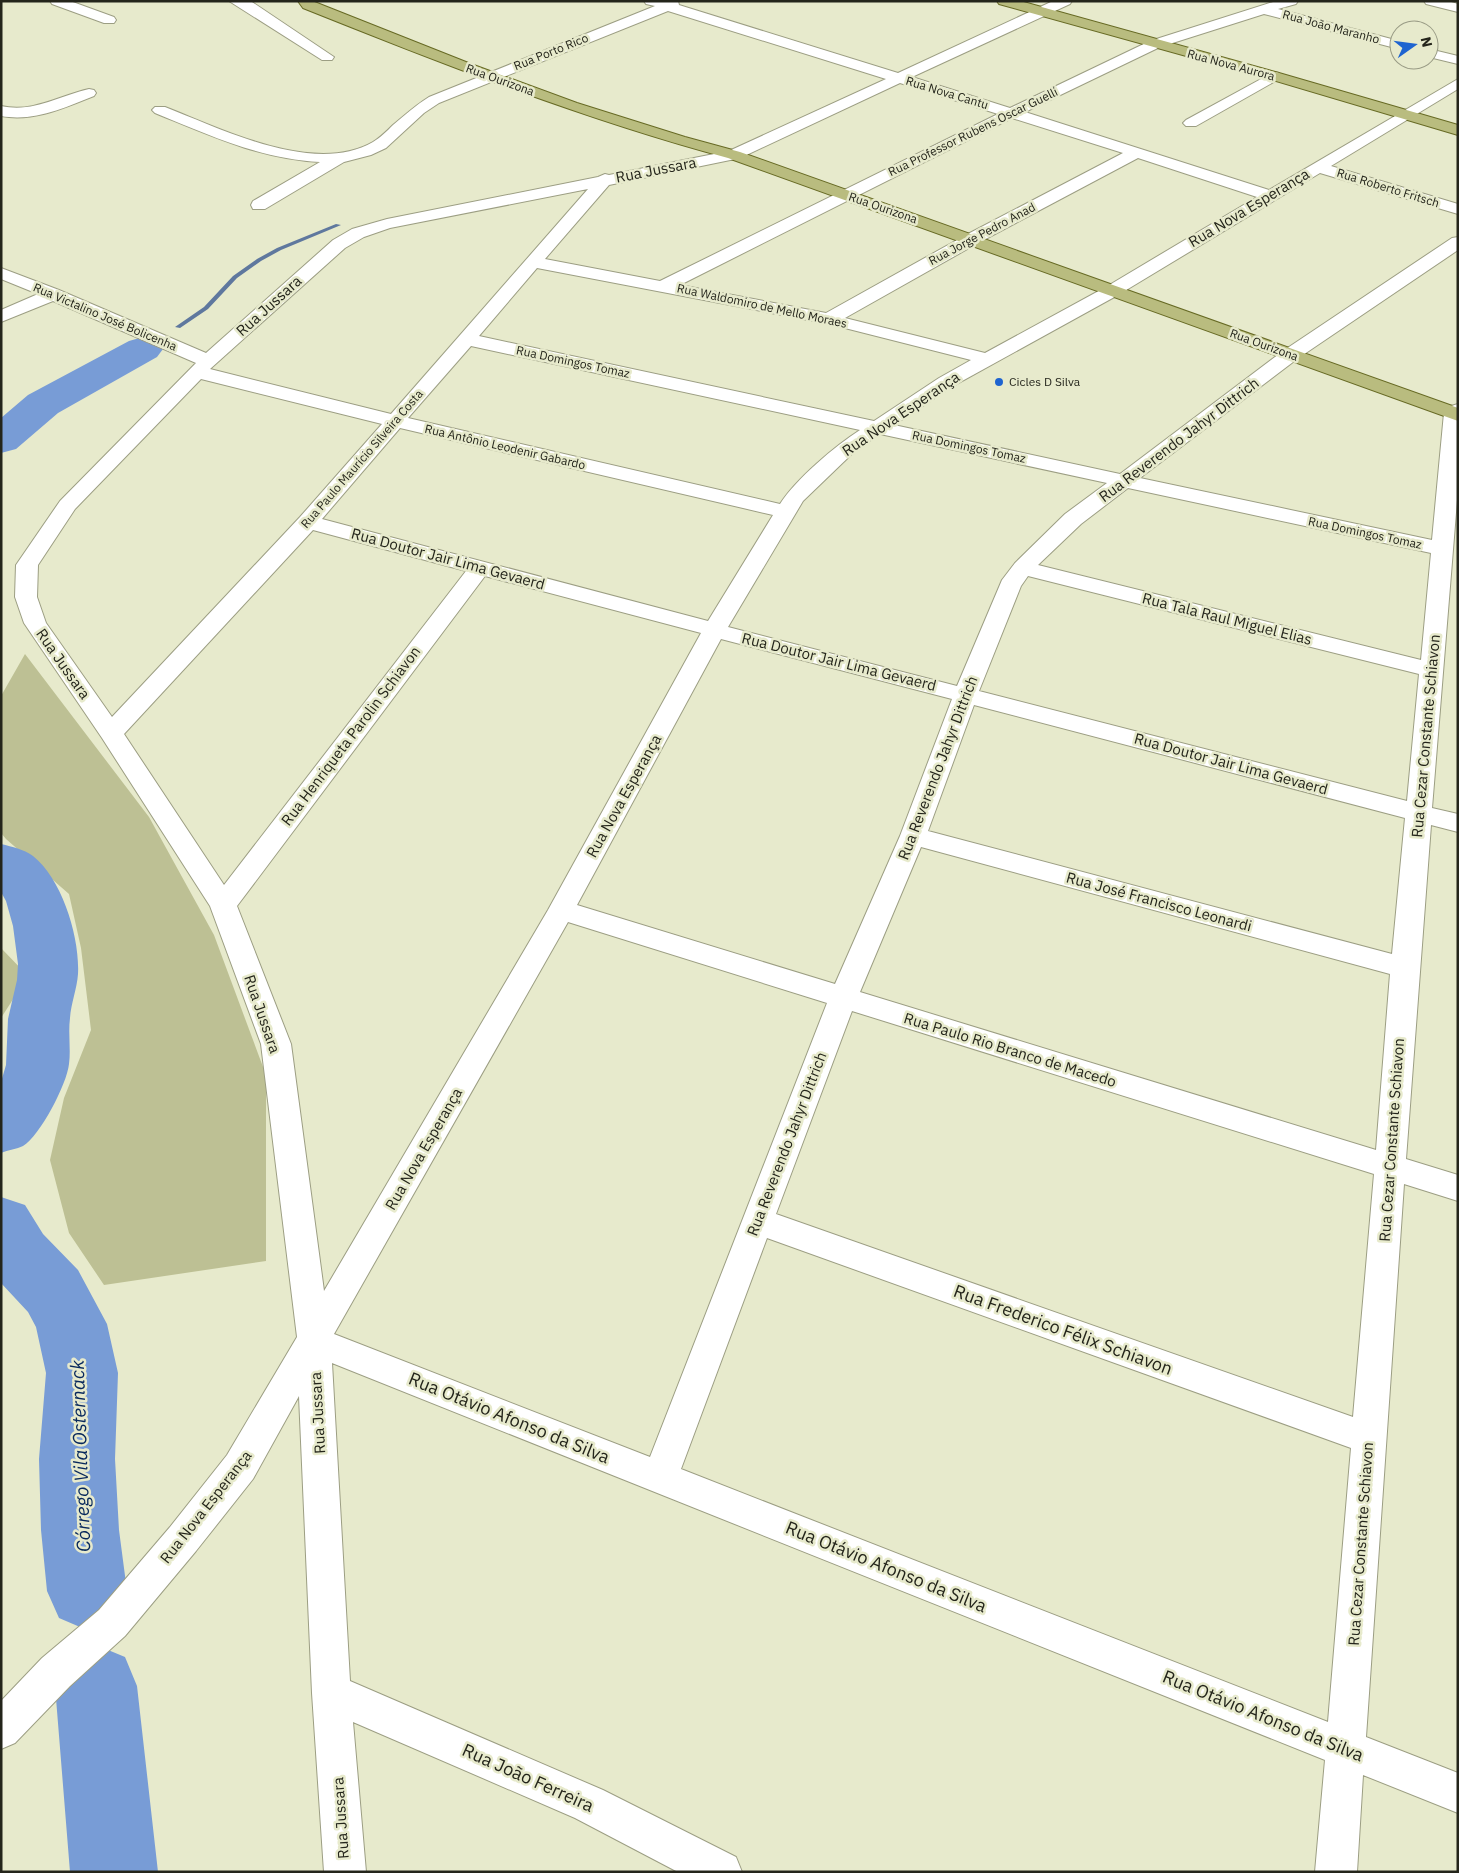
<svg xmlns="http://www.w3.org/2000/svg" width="1459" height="1873" font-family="'IBM Plex Sans',sans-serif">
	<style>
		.green { fill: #bdc094 }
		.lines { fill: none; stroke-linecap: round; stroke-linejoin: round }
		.stream { fill: #5f789e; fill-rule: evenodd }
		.river { fill: #789cd6; fill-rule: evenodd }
		.minor-casing { stroke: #9c9e83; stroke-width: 2 }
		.major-casing { stroke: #676a24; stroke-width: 2 }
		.minor { fill: #fff; fill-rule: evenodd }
		.major { fill: #b9bc7f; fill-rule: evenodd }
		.poi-dot { fill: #1e64d0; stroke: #e7eacc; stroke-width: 2 }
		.labels { text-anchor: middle; stroke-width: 5; stroke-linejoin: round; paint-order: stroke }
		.far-street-label { font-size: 12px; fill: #24251b; stroke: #e7eacc }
		.far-poi-label { font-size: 12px; fill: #24251b; stroke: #e7eacc; text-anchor: start }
		.street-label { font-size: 15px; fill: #24251b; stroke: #e7eacc }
		.near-street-label { font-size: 18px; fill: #24251b; stroke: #e7eacc }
		.near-water-label { font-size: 19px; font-style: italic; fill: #07285c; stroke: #e7eacc }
	</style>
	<rect width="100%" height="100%" fill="#e7eacc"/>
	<path class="green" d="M25,654l124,163 65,118 52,140v186l-162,24 -35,-52 -19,-73 14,-62 27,-68 -10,-82 -12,-54 -63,-55 -5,-6v-137z
		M1,948l27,28 -27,42z"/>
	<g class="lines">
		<path class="stream" d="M336,224l5,1 -60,25 -20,11 -24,17 -29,31 -28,19 -5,-1 29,-20 29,-31 24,-17 20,-11z"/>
		<path class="river" d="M143,337l14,4 6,8 -6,8 -99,56 -42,36 -15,4v-35l27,-23 101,-54z
			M1,844c12,3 22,5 32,12 29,23 47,81 45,118 -1,15 -7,29 -8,44 -2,16 1,31 -1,46 -2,20 -29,72 -46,82 -6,3 -15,4 -22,7v-71l5,-17 2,-46 9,-39 1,-16 -5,-38 -7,-25 -5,-9z
			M1,1197l24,8 18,29 35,36 29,54 11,49 -3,86 4,71 8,61 -12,27 -28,12 -28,-12 -12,-27 -6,-61 -2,-71 7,-86 -10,-46 -8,-15 -27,-29z
			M96,1645l29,12 12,29 21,186h-88l-15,-186 12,-29z"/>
		<defs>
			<path id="minor" d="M50,1h20l44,16 2,3 -2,3h-10l-52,-19z
				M229,1l23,1 82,55 -2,3h-10z
				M644,1h34l1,4 219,68 155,-72h19l-2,3 -158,73 98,31 140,-67 126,-40h22l-2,3 -18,5 121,32v8l-135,-35 -104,33 -135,65 244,78 189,-111v10l-127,77 127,38v10l-138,-41 -202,122 -165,91 -59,39 226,49 163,-123 169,-113 6,-1v13l-161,109 -157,119 292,62 12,-127 7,-7 7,-2v84l-26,320 26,6v18l-27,-7 -25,334 52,16v26l-54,-17 -38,553 92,36v40l-95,-38 -6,97h-42l10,-112 -993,-397 18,318 253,109 133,67 6,15h-64l-103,-54 -222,-96 13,150h-42l-12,-179 -13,-297 -46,83 -57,72 -71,85 -55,50 -55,57 -14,6v-48l41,-43 57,-48 71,-83 57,-72 70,-118 -36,-293 -51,-138 -108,-168 -78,-115 -9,-26 1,-32 44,-64 136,-138 -143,-62 -52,21v-12l37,-16 -37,-15v-11l58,22 147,63 127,-113 19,-11 35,-10 211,-42 7,-3 4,1 120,-24 157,-72 -218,-68 -229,92 -15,10 -38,35 -15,7 -27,7 -79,47h-12l-2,-4 2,-4 67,-39c-60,-3 -111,-27 -165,-49l-3,-3 3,-3h10c57,22 149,69 208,35 7,-4 14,-11 20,-17 12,-10 23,-20 36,-28l226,-91 -9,-2zM900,83l98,31 -338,167 -115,-22 64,-74 131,-27zM1012,118l111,35 -157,82 -140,78 -146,-28zM1138,158l119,39 -151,90 -121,66 -140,-35 133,-75zM588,189l-197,225 -181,-45 135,-121 19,-11 26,-9zM537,268l292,56 142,36 -32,18 -65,43 -395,-85zM471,346l389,84c-25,16 -64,49 -80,74l-372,-86zM201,379l181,45 -82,93 -188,200 -66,-94 -9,-26 1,-32 37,-56zM400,428l373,87 -65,106 -386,-102zM880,434l227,49 -42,31 -50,49 -13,17 -45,106 -229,-59 75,-126 53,-51zM1128,488l303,65 -10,107 -383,-95 43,-41zM313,530l153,41 -242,314 -100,-151zM485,576l216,57 -153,277 -224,381 -33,-247 -54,-138zM1028,576l391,98 -12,127 -428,-110 42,-105zM721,639l231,60 -52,137 -65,148 -258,-79zM974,705l431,113 -13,136 -464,-123zM921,847l469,127 -14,176 -516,-158zM568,922l259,81 -177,454 -316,-123zM852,1011l522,163 -21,243 -577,-203zM767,1238l584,210 -23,274 -647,-253z
				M1424,1h24l10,3v8l-32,-8z
				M1429,49l29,7v8l-29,-7z
				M1274,72l5,1 2,3 -2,3 -83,47h-10l-3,-3 3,-3z
				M89,89l5,1 2,3 -2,3c-30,12 -60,26 -93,20v-10c33,7 57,-10 88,-17z"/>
			<path id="major" d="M298,1h14l159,63 106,39 108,34 55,15 718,256v13l-730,-263c-145,-39 -285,-94 -425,-150z
				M997,1h23l259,72 179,52v10l-189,-56 -270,-75z"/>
		</defs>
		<use href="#minor" class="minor-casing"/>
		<use href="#major" class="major-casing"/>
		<use href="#minor" class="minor"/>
		<use href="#major" class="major"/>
	</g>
	<circle class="poi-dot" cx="999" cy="382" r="5"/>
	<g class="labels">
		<g class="far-street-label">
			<text transform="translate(1331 27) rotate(15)" y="4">Rua João Maranho</text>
			<text transform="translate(551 52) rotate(-22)" y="4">Rua Porto Rico</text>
			<text transform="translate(1231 65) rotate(15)" y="4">Rua Nova Aurora</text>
			<text transform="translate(500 80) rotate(20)" y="4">Rua Ourizona</text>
			<text transform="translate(947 93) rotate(17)" y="4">Rua Nova Cantu</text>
			<text transform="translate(973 132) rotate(-26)" y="4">Rua Professor Rubens Oscar Guelli</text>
			<text transform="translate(1388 188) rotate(17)" y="4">Rua Roberto Fritsch</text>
			<text transform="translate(883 208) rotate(19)" y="4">Rua Ourizona</text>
			<text transform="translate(982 234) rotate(-28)" y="4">Rua Jorge Pedro Anad</text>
			<text transform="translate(762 306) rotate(12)" y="4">Rua Waldomiro de Mello Moraes</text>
			<text transform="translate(105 317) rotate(23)" y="4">Rua Victalino José Bolicenha</text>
			<text transform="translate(1264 345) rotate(20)" y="4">Rua Ourizona</text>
			<text transform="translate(573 362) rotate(12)" y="4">Rua Domingos Tomaz</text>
			<text transform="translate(505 447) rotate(13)" y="4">Rua Antônio Leodenir Gabardo</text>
			<text transform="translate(969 447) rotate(12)" y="4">Rua Domingos Tomaz</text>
			<text transform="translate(362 459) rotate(-49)" y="4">Rua Paulo Maurício Silveira Costa</text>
			<text transform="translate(1365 533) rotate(12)" y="4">Rua Domingos Tomaz</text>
		</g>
		<g class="far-poi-label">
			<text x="1009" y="386">Cicles D Silva</text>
		</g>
		<g class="street-label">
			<text transform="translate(656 170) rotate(-11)" y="5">Rua Jussara</text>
			<text transform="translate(1249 208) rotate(-31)" y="5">Rua Nova Esperança</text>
			<text transform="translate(269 306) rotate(-42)" y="5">Rua Jussara</text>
			<text transform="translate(901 414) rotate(-34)" y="5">Rua Nova Esperança</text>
			<text transform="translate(1179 440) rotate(-37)" y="5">Rua Reverendo Jahyr Dittrich</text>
			<text transform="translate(448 559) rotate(15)" y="5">Rua Doutor Jair Lima Gevaerd</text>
			<text transform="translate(1227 619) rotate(14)" y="5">Rua Tala Raul Miguel Elias</text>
			<text transform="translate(839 662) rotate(14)" y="5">Rua Doutor Jair Lima Gevaerd</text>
			<text transform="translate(63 664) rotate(55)" y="5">Rua Jussara</text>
			<text transform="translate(351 736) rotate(-53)" y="5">Rua Henriqueta Parolin Schiavon</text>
			<text transform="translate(1426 736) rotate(-85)" y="5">Rua Cezar Constante Schiavon</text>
			<text transform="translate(1231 764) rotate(15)" y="5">Rua Doutor Jair Lima Gevaerd</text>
			<text transform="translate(938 768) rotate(-69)" y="5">Rua Reverendo Jahyr Dittrich</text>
			<text transform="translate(624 796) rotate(-61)" y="5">Rua Nova Esperança</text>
			<text transform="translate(1159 902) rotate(15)" y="5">Rua José Francisco Leonardi</text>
			<text transform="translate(262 1014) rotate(71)" y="5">Rua Jussara</text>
			<text transform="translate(1010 1050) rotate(17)" y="5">Rua Paulo Rio Branco de Macedo</text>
			<text transform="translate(1392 1140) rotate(-86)" y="5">Rua Cezar Constante Schiavon</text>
			<text transform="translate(787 1144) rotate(-69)" y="5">Rua Reverendo Jahyr Dittrich</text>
			<text transform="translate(424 1149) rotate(-60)" y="5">Rua Nova Esperança</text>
			<text transform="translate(318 1413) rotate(-93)" y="5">Rua Jussara</text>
			<text transform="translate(206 1507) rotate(-52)" y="5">Rua Nova Esperança</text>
			<text transform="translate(1361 1544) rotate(-86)" y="5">Rua Cezar Constante Schiavon</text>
			<text transform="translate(341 1818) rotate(-94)" y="5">Rua Jussara</text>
		</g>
		<g class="near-street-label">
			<text transform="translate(1063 1330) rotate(20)" y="6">Rua Frederico Félix Schiavon</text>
			<text transform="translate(509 1418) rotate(22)" y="6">Rua Otávio Afonso da Silva</text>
			<text transform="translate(886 1567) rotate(22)" y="6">Rua Otávio Afonso da Silva</text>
			<text transform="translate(1263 1716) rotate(22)" y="6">Rua Otávio Afonso da Silva</text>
			<text transform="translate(528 1778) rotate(24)" y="6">Rua João Ferreira</text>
		</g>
		<g class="near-water-label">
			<text transform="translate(80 1456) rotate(-92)" y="7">Córrego Vila Osternack</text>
		</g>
	</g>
	<rect width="1459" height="1873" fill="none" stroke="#24251b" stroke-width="5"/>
	<g transform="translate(1414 45) rotate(76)"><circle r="24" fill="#e7eacc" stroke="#999b85"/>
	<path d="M0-4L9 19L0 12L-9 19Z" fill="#1e64d0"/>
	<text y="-8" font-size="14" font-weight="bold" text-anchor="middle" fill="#24251b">N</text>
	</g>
</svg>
